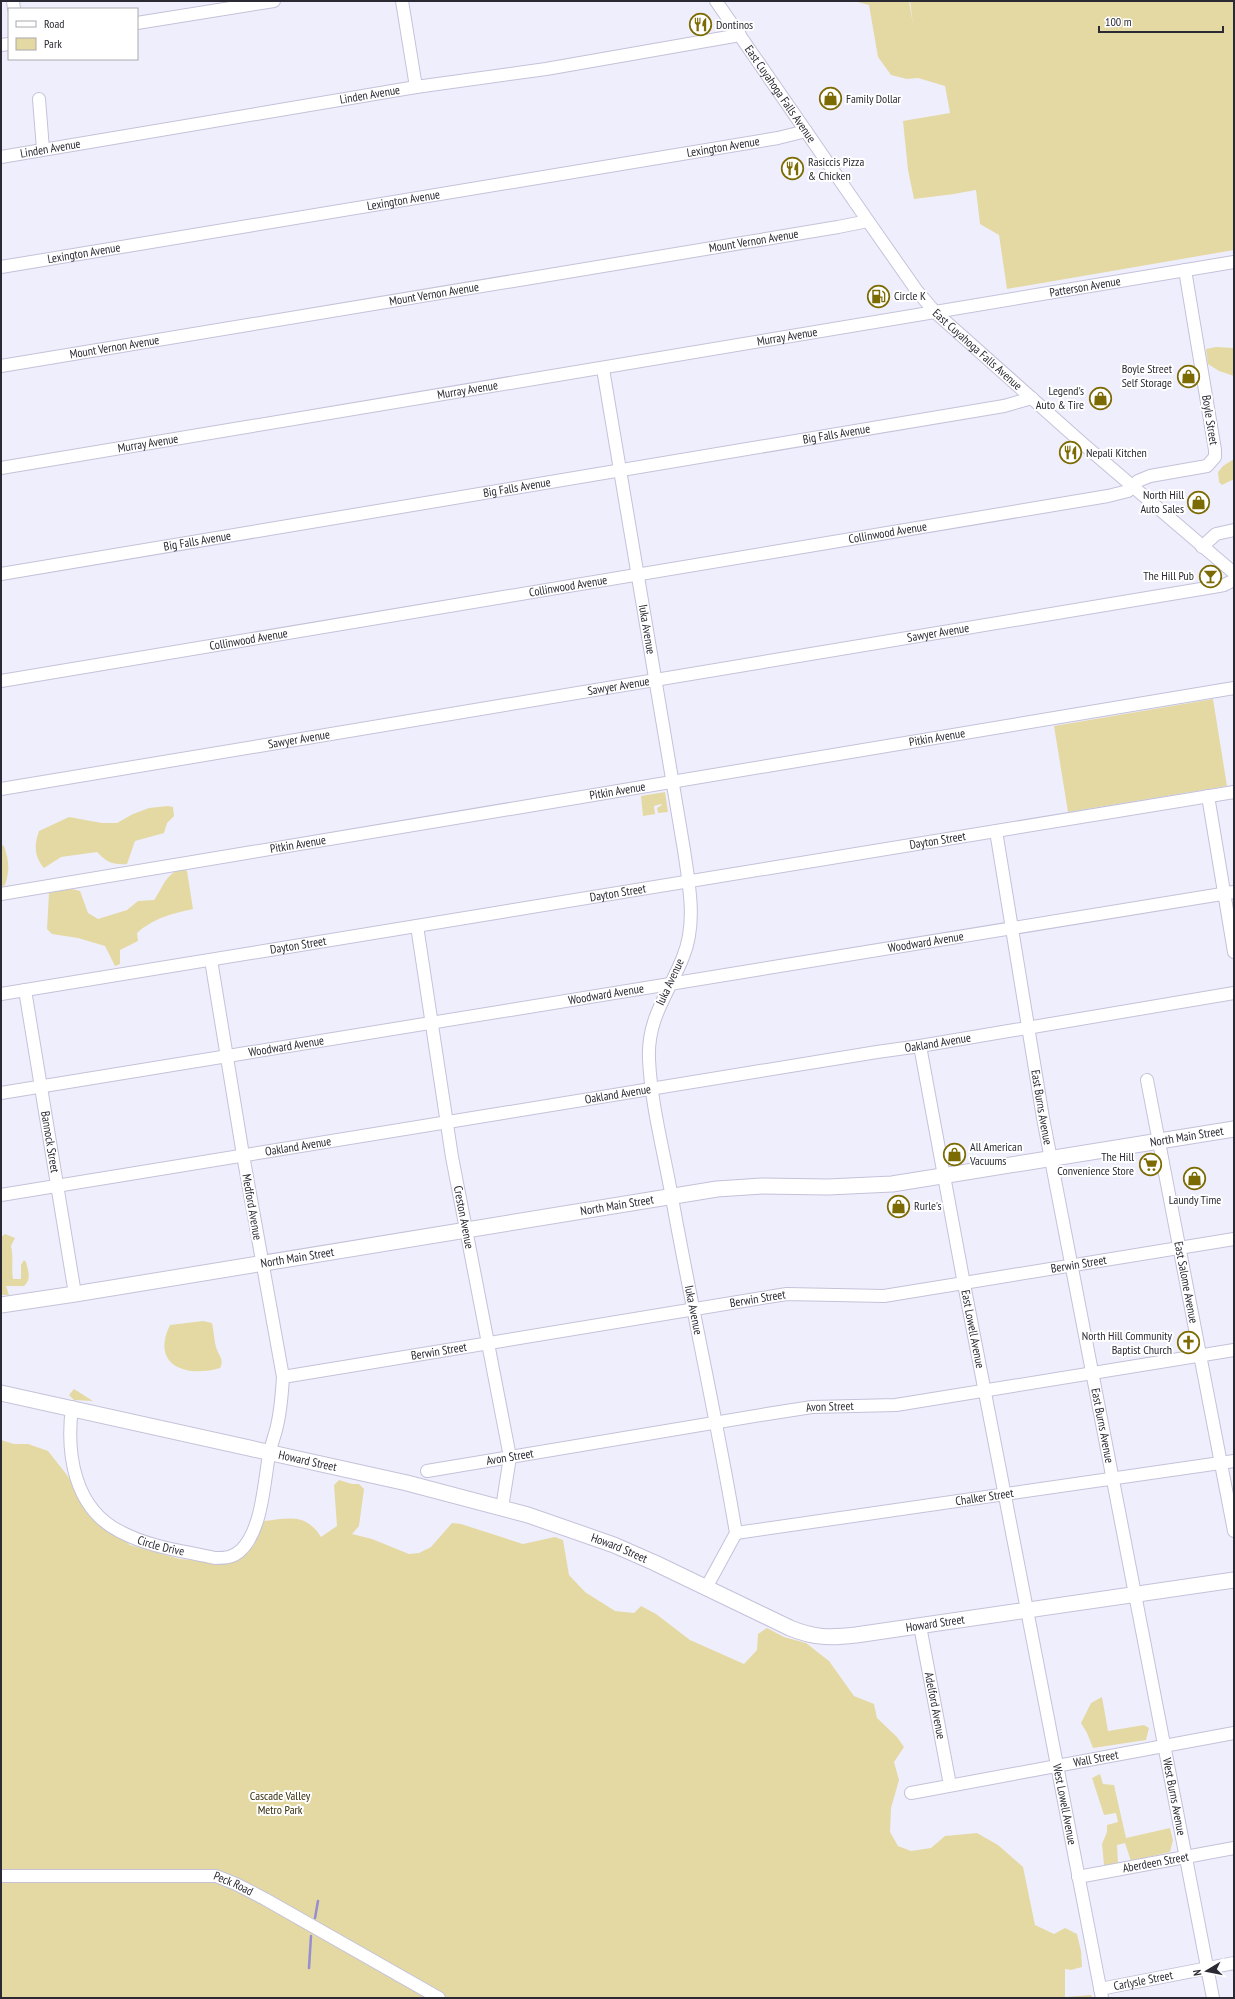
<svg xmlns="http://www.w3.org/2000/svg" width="1235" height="1999" font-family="'PT Sans Narrow',sans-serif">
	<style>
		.green { fill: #e4d9a3 }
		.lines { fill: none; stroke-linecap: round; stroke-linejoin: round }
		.stream { stroke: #978dd2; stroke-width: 2.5 }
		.minor-casing { stroke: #c4c2d9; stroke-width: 14 }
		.major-casing { stroke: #c4c2d9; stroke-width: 17 }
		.minor { stroke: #fff; stroke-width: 12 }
		.major { stroke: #fff; stroke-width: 15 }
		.labels { text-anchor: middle; stroke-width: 4; stroke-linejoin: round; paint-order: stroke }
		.poi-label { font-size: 12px; fill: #2b2a34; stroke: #fff; text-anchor: start }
		.street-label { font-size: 12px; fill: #2b2a34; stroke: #fff }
		.park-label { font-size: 12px; fill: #362e0a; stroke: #fff }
	</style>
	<rect width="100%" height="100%" fill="#efeefd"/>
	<path class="green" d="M854,1h55l4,23 -3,-23h324v249l-227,39 -8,-54 -19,-11 -4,-34 -22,4 -40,5 -6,-29 -5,-49 47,-8 -5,-27 -27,-8 -11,1 -16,-4 -13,-18 -9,-52z
		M1216,347l18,1v28l-15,-5 -11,-7 -2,-15z
		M1234,459v20l-12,6 -3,-3 -1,-10 5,-6z
		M1213,699l14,87 -159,26 -14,-86z
		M665,792l3,20 -10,1 -1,-5 5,-3 -1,-1 -7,2 1,8 -12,2 -2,-20z
		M168,806l5,1 1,9 -7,7 -3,10 -29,8 -8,23c-14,1 -21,-2 -30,-12l-36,5 -17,11c-10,-12 -10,-23 -5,-37l30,-14 33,6h15l16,-9 16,-6z
		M1,845l3,1c5,15 6,24 1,39l-4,2z
		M184,869l3,2 6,38c-22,5 -39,9 -56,24l1,8 -18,9v14l-5,2 -10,-20 -27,-8 -26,-4 -5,-5 2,-36 18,-5 13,3 8,22 10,6 29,-9 11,-9 16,-1c9,-12 12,-29 30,-31z
		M5,1234l10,4 -4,8c3,14 0,20 2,33h8v-14l3,-5 2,2c2,9 6,17 -2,24h-18l3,9h-8v-58z
		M203,1321l9,2c2,8 2,19 5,27 3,7 7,10 3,18 -33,10 -70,-2 -50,-43z
		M74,1389l19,12 -19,-1 -5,-5z
		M1,1440l13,4h14l20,7 19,24 27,42 36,28 50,14 43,4 14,-2 17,-16 10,-24c25,-3 42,-8 57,16l16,-11 -3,-41 5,-5 13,4h7l5,5 -5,37 -7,8 20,5 37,15 10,-1 12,-6 21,-24 9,1 62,20 32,-7 8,3 6,35 16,17 30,19 19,2 7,-7 15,8 34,26 54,24 13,-14 1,-16 9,-6 17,9 22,6 23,18 25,35 20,8 3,14 20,19 7,10 -10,15 5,18 -8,28 -1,24 8,14 13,5 20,-3 14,-12 32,-3 21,12 25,22 12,58 19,9 11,-6 12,6 4,17 1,16 -11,3 -6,-1v28l26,-2 1,3h-1091z
		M1102,1697l6,34 36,-6 5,3 -3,12 -53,8 -6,-15 -6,-10 10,-20z
		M1100,1774l3,10 11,1 12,53 44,-10 3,12 -3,12 -39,9 -6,-18 -8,2 1,18 -8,3 -6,-1 -2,-21 5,-12v-7l11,-3 -2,-9 -12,2 -12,-37z"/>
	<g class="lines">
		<path class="stream" d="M315,1918l3,-17
			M309,1968l2,-32"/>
		<defs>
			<g id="minor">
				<path d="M13,1l1,8"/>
				<path d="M402,1l14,86"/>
				<path id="s1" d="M716,1l152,220 49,70 18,21 147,131 152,130"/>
				<path d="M137,23l137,-22"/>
				<path d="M1,45l8,-1"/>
				<path d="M39,99l4,50"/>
				<path id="s2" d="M1,157l415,-70 130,-18 194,-34"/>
				<path id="s3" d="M1,267l777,-129 28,-7"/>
				<path id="s4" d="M1,366l837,-139 30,-6"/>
				<path id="s5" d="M603,369l81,481c5,35 13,73 -1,107 -14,36 -36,61 -34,102 2,46 15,93 23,139 20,111 45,222 64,335l-30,55"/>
				<path id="s6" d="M1,468l1233,-206"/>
				<path d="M1202,547l14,-13 18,-4"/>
				<path id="s7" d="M1,574l1003,-168 28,-8"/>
				<path id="s8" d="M1,681l1107,-185 20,-5 10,-10 12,-5 57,-10 8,-9v-7l-30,-180"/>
				<path id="s9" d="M1,789l1212,-202 11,-2 10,-5"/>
				<path d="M1208,796l26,156"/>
				<path id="s10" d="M996,831l47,287 170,880"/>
				<path id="s11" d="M1,894l1233,-206"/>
				<path id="s12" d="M417,926l35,231 58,300 -8,51"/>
				<path id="s13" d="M25,990l50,304"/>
				<path id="s14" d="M1,994l1233,-202"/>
				<path id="s15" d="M920,1046l44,238 138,714"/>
				<path id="s16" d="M1147,1080l87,451"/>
				<path id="s17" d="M1,1093l1233,-201"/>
				<path id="s18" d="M1,1195l876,-143 43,-6 314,-53"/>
				<path id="s19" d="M283,1377l491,-81 13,-2 97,2 350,-57"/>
				<path id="s20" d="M72,1407c-6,47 2,102 49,125 28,15 63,19 94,26 10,0 18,0 26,-8 21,-20 23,-67 28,-95 2,-10 6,-20 8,-29 4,-17 5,-33 6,-49l-40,-222 -32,-195"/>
				<path id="s21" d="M427,1471l340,-57 45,-7 84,-2 338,-55"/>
				<path id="s22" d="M736,1533l498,-72"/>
				<path id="s23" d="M920,1626l30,159"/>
				<path id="s24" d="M911,1793l323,-60"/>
				<path id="s25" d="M1,1876h215l20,8 29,15 174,99"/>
				<path id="s26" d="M1078,1877l156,-29"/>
				<path id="s27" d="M1100,1989l134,-26"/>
			</g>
			<g id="major">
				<path id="s28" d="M1,1305l74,-11 642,-105 45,-3 66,1 64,-3 342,-55"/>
				<path id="s29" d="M1,1393l406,90 121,32 86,30 41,18 135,65c24,10 40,10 66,7l378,-55"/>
			</g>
		</defs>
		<use href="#minor" class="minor-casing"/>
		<use href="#major" class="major-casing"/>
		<use href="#minor" class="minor"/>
		<use href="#major" class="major"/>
	</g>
	<defs>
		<symbol id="restaurant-ring" viewBox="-11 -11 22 22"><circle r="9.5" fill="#fff" stroke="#7c6b03" stroke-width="1.5"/><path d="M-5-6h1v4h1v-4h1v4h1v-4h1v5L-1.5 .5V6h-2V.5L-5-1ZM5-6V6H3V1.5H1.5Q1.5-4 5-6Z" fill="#7c6b03"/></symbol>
		<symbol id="shop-ring" viewBox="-11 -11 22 22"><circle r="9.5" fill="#fff" stroke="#7c6b03" stroke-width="1.5"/><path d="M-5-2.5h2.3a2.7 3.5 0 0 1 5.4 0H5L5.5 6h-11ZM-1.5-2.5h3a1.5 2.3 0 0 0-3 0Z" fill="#7c6b03"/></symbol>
		<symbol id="fuel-ring" viewBox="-11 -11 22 22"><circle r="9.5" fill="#fff" stroke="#7c6b03" stroke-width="1.5"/><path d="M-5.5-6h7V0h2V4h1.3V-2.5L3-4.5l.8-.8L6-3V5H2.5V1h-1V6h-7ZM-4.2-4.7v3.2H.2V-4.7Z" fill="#7c6b03"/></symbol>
		<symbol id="bar-ring" viewBox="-11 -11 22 22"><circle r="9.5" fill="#fff" stroke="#7c6b03" stroke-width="1.5"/><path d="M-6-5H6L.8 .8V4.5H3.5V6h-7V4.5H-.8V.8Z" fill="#7c6b03"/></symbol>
		<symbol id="supermarket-ring" viewBox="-11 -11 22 22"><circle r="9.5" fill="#fff" stroke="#7c6b03" stroke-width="1.5"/><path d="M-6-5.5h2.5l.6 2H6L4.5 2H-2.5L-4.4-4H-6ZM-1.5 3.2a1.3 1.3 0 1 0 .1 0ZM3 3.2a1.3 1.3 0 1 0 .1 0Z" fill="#7c6b03"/></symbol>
		<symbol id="church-ring" viewBox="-11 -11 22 22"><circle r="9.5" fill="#fff" stroke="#7c6b03" stroke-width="1.5"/><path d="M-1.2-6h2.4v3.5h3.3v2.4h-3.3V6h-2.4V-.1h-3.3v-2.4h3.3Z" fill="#7c6b03"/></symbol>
	</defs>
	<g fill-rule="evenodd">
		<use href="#restaurant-ring" x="688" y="12" width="25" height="25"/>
		<use href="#shop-ring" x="818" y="86" width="25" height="25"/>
		<use href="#restaurant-ring" x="780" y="156" width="25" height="25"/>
		<use href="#fuel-ring" x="866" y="284" width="25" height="25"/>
		<use href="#shop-ring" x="1176" y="364" width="25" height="25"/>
		<use href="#shop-ring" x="1088" y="386" width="25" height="25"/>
		<use href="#restaurant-ring" x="1058" y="440" width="25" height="25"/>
		<use href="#shop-ring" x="1186" y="490" width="25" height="25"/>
		<use href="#bar-ring" x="1198" y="564" width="25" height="25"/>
		<use href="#shop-ring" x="942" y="1142" width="25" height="25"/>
		<use href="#supermarket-ring" x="1138" y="1152" width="25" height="25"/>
		<use href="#shop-ring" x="1182" y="1166" width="25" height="25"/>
		<use href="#shop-ring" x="886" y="1194" width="25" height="25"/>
		<use href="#church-ring" x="1176" y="1330" width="25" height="25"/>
	</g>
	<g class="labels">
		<g class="poi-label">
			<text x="716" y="29">Dontinos</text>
			<text x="846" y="103">Family Dollar</text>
			<text x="808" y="166">Rasiccis Pizza<tspan x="808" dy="14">&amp; Chicken</tspan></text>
			<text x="894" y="300">Circle K</text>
			<text x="1172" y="373" text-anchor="end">Boyle Street<tspan x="1172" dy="14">Self Storage</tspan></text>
			<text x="1084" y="395" text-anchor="end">Legend's<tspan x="1084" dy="14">Auto &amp; Tire</tspan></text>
			<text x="1086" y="457">Nepali Kitchen</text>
			<text x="1184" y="499" text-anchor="end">North Hill<tspan x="1184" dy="14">Auto Sales</tspan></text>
			<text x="1194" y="580" text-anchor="end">The Hill Pub</text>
			<text x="970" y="1151">All American<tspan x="970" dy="14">Vacuums</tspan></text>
			<text x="1134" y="1161" text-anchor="end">The Hill<tspan x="1134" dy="14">Convenience Store</tspan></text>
			<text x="1195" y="1204" text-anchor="middle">Laundy Time</text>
			<text x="914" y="1210">Rurle's</text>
			<text x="1172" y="1340" text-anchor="end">North Hill Community<tspan x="1172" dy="14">Baptist Church</tspan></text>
		</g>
		<g class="street-label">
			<text dy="4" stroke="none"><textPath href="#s1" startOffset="113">East Cuyahoga Falls Avenue</textPath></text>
			<text dy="4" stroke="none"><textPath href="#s2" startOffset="374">Linden Avenue</textPath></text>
			<text dy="4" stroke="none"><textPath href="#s3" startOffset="732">Lexington Avenue</textPath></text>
			<text dy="4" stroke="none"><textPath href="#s2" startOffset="50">Linden Avenue</textPath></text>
			<text dy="4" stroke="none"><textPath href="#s3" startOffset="408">Lexington Avenue</textPath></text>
			<text dy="4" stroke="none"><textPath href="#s4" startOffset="763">Mount Vernon Avenue</textPath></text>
			<text dy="4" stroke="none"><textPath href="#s3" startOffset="84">Lexington Avenue</textPath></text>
			<text dy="4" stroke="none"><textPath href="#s6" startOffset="1099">Patterson Avenue</textPath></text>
			<text dy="4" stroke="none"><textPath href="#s4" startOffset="439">Mount Vernon Avenue</textPath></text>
			<text dy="4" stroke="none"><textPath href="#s6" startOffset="797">Murray Avenue</textPath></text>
			<text dy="4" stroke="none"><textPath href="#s4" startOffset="115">Mount Vernon Avenue</textPath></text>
			<text dy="4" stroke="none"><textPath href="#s1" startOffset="437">East Cuyahoga Falls Avenue</textPath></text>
			<text dy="4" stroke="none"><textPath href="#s6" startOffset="473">Murray Avenue</textPath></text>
			<text transform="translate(1210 420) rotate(81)" y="4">Boyle Street</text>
			<text dy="4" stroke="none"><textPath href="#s7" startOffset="847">Big Falls Avenue</textPath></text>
			<text dy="4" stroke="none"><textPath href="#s6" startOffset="149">Murray Avenue</textPath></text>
			<text dy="4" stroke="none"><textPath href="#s7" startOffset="523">Big Falls Avenue</textPath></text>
			<text dy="4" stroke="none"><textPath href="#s8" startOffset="899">Collinwood Avenue</textPath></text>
			<text dy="4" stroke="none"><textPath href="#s7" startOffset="199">Big Falls Avenue</textPath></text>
			<text dy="4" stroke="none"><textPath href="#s8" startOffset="575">Collinwood Avenue</textPath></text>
			<text dy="4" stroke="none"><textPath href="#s5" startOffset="264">Iuka Avenue</textPath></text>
			<text dy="4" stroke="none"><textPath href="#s9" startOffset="950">Sawyer Avenue</textPath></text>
			<text dy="4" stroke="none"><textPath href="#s8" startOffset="251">Collinwood Avenue</textPath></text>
			<text dy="4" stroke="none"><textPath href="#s9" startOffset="626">Sawyer Avenue</textPath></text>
			<text dy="4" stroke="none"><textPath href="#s11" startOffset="949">Pitkin Avenue</textPath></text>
			<text dy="4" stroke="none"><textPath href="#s9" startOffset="302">Sawyer Avenue</textPath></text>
			<text dy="4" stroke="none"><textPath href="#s11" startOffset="625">Pitkin Avenue</textPath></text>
			<text dy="4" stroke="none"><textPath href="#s14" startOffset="949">Dayton Street</textPath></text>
			<text dy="4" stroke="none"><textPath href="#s11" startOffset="301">Pitkin Avenue</textPath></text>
			<text dy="4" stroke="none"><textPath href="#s14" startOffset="625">Dayton Street</textPath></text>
			<text dy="4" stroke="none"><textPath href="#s17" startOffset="937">Woodward Avenue</textPath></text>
			<text dy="4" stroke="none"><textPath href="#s14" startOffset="301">Dayton Street</textPath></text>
			<text transform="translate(670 982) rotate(-65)" y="4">Iuka Avenue</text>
			<text dy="4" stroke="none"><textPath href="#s17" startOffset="613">Woodward Avenue</textPath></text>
			<text dy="4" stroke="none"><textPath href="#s18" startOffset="949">Oakland Avenue</textPath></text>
			<text dy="4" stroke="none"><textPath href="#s17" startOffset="289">Woodward Avenue</textPath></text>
			<text dy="4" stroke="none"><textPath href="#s18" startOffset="625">Oakland Avenue</textPath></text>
			<text dy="4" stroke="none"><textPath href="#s10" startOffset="280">East Burns Avenue</textPath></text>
			<text dy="4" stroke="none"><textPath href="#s28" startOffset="1199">North Main Street</textPath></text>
			<text dy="4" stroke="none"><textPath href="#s13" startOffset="154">Bannock Street</textPath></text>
			<text dy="4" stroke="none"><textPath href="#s18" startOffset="301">Oakland Avenue</textPath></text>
			<text dy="4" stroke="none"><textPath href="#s28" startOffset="624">North Main Street</textPath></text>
			<text transform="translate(252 1207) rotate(80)" y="4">Medford Avenue</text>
			<text dy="4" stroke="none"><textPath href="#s12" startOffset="295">Creston Avenue</textPath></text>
			<text dy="4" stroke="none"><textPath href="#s28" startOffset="300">North Main Street</textPath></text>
			<text dy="4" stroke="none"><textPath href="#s19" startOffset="805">Berwin Street</textPath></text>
			<text dy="4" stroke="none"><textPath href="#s16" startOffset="206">East Salome Avenue</textPath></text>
			<text dy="4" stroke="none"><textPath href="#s19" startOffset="481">Berwin Street</textPath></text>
			<text dy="4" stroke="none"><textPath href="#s5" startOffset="960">Iuka Avenue</textPath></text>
			<text dy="4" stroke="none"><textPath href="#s15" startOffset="288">East Lowell Avenue</textPath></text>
			<text dy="4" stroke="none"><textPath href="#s19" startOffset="158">Berwin Street</textPath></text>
			<text dy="4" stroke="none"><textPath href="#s21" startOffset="408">Avon Street</textPath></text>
			<text dy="4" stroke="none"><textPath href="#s10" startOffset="604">East Burns Avenue</textPath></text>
			<text dy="4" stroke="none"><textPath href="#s21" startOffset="84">Avon Street</textPath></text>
			<text dy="4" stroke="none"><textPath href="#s29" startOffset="314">Howard Street</textPath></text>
			<text dy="4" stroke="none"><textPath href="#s22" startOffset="251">Chalker Street</textPath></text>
			<text dy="4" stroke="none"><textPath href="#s20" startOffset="186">Circle Drive</textPath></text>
			<text dy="4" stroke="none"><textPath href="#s29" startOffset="638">Howard Street</textPath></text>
			<text dy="4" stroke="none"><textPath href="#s29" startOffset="974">Howard Street</textPath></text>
			<text dy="4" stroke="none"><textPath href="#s23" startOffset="81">Adelford Avenue</textPath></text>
			<text dy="4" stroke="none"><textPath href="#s24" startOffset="188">Wall Street</textPath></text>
			<text dy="4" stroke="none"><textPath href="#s10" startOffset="982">West Burns Avenue</textPath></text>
			<text dy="4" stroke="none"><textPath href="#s15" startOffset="772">West Lowell Avenue</textPath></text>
			<text dy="4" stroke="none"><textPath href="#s26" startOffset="79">Aberdeen Street</textPath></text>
			<text dy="4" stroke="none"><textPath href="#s25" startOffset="234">Peck Road</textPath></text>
			<text dy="4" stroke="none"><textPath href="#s27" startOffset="44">Carlysle Street</textPath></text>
		</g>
		<g class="park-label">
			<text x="280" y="1800">Cascade Valley<tspan x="280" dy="14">Metro Park</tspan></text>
		</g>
	</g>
	<rect width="1235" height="1999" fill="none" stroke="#2b2a34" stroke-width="4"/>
	<rect x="8" y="8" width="130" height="52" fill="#ffffff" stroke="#aaaaae"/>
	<rect x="16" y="21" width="20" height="6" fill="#ffffff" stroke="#aaaaae"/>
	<text x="44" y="28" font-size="12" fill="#2b2a34">Road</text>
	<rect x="16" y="38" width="20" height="12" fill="#e4d9a3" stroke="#aaaaae"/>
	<text x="44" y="48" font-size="12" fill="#2b2a34">Park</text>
	<g transform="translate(1207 1971) rotate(260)" stroke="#ffffff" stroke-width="3" paint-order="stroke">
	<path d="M0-3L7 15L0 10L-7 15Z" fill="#2b2a34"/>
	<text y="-6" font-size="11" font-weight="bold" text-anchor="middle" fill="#2b2a34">N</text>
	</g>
	<path d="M1099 26v6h124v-6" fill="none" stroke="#2b2a34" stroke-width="2"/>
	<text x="1105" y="26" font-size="12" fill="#2b2a34" stroke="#ffffff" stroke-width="3" paint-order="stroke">100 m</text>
</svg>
